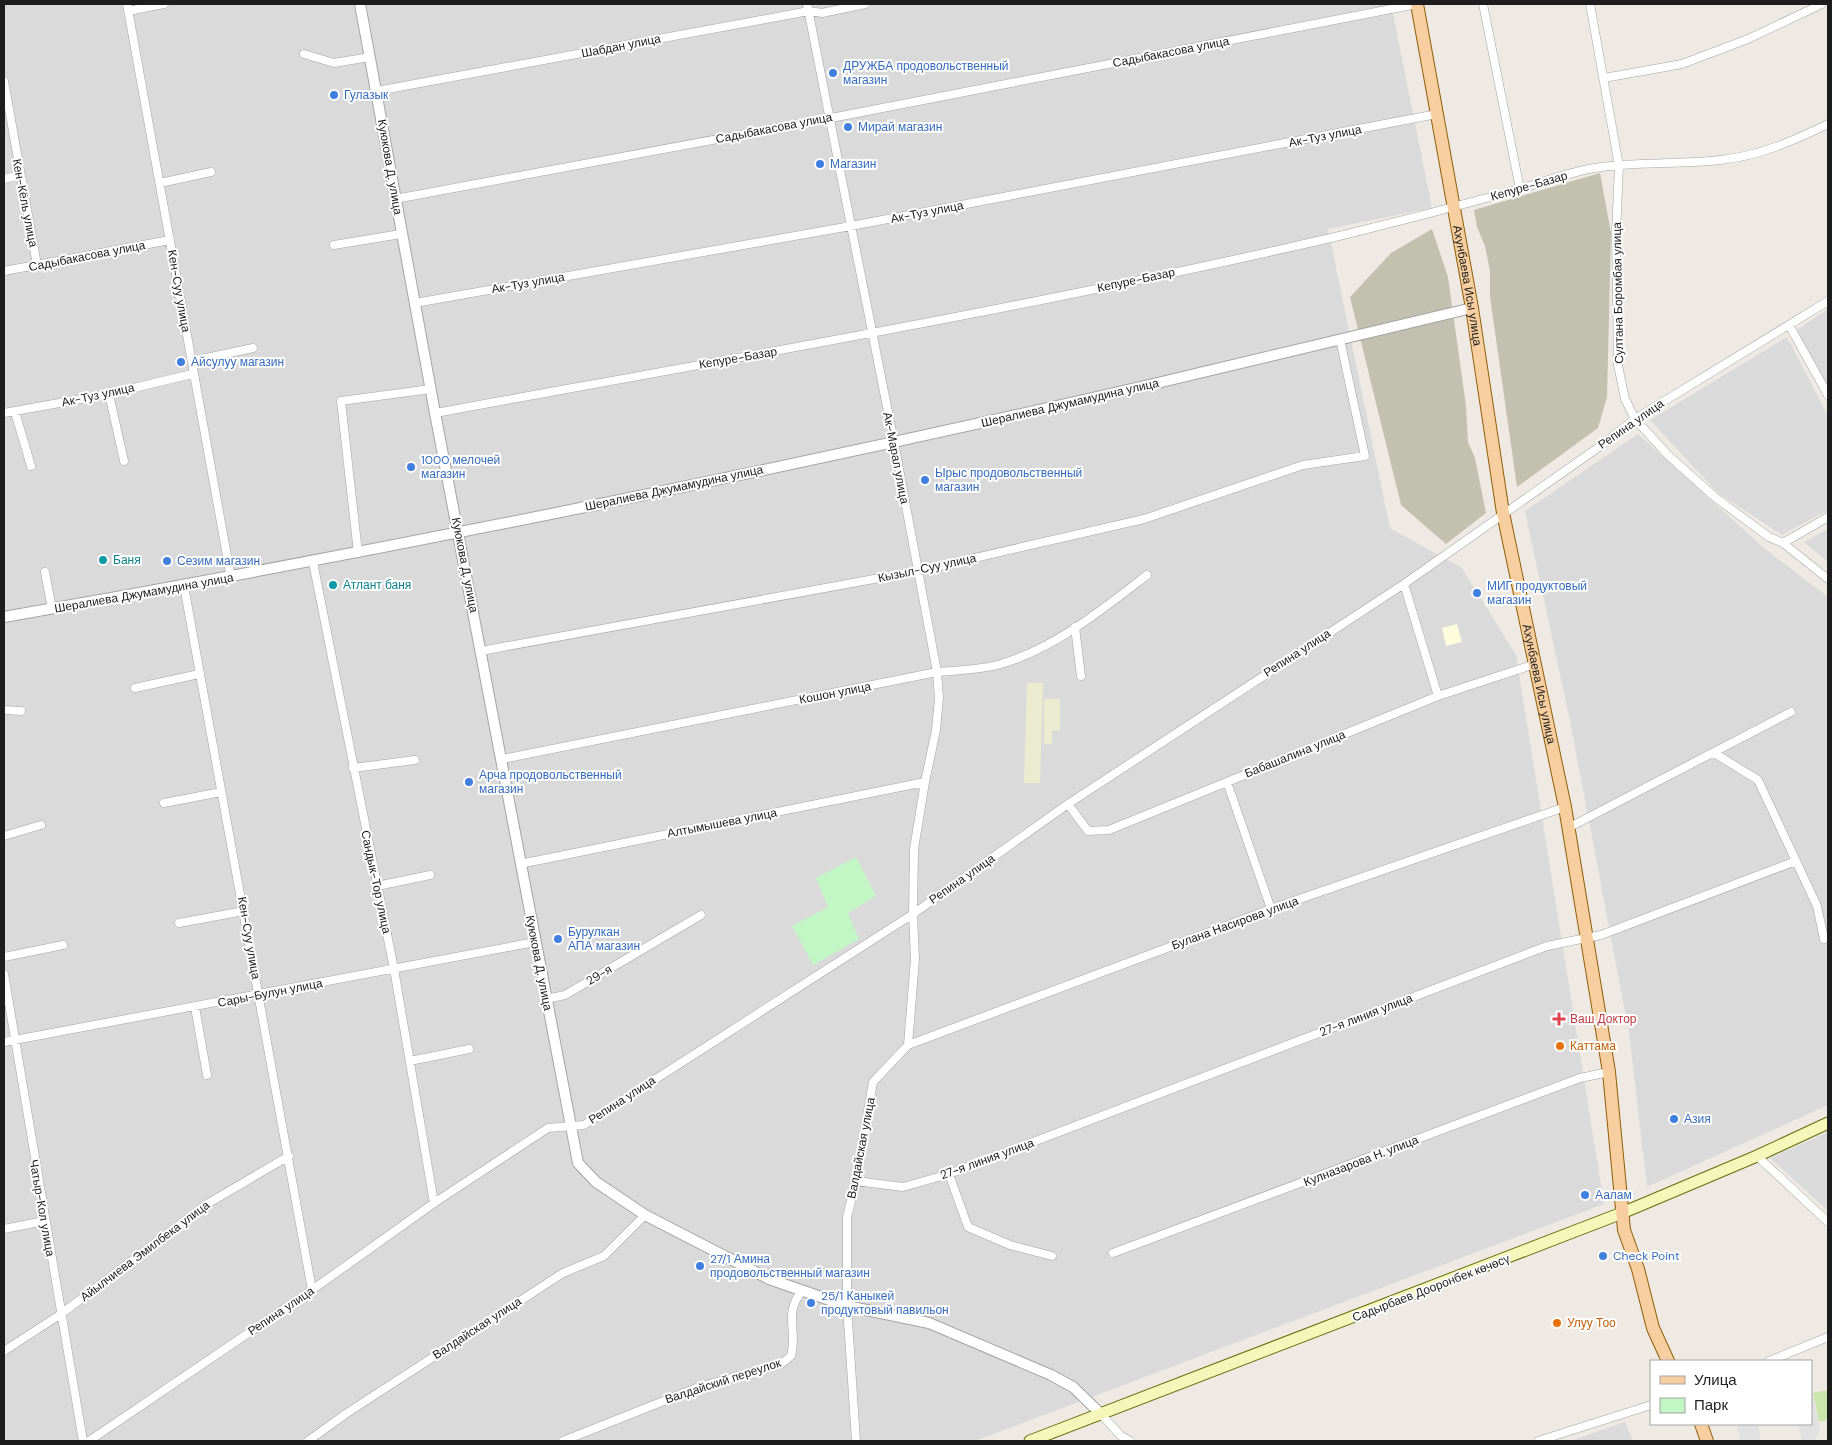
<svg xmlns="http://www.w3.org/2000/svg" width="1832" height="1445" font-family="'DM Sans',sans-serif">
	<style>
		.residential { fill: #dbdada }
		.education { fill: #fdfcdd }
		.construction { fill: #c2c1af }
		.farmland { fill: #ebeccf }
		.grass { fill: #cae6ab }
		.park { fill: #c2f6c4 }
		.parking { fill: #e1e1e1 }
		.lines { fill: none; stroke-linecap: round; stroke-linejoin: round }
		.minor-casing { stroke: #a4a4a4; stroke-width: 9 }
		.tertiary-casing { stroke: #a4a4a4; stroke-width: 12 }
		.secondary-casing { stroke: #666e0a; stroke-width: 13 }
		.primary-casing { stroke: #8f5e07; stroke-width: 14 }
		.minor { stroke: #fff; stroke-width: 8 }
		.tertiary { stroke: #fff; stroke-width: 10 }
		.secondary { stroke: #f5f6b9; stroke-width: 11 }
		.primary { stroke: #f7ce9f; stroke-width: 12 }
		.shop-dot { fill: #3f7fe0; stroke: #fff; stroke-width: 2 }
		.culture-dot { fill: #0f9aa8; stroke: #fff; stroke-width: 2 }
		.health-dot { fill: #e0444e; stroke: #fff; stroke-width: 2 }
		.food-dot { fill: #e8710a; stroke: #fff; stroke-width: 2 }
		.labels { text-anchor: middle; stroke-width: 4; stroke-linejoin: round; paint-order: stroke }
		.street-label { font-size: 12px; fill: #1d1d1d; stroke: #fff }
		.shop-label { font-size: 12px; fill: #366cbe; stroke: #fff; text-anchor: start }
		.culture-label { font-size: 12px; fill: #0d838f; stroke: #fff; text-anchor: start }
		.health-label { font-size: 12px; fill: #be3a42; stroke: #fff; text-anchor: start }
		.food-label { font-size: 12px; fill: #c56008; stroke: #fff; text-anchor: start }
	</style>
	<rect width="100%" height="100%" fill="#eeeae3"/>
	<path class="residential" d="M4,4h1387l41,204 -104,21 62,299 72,40 54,87 88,549 -629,237h-971z
		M1828,309v80l-31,-59z
		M1787,337l41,79v94l-46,25 -64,-42 -68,-73z
		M1638,434l127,115 63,48v508l-181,82 -18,-154 -58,-307 -46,-215z
		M1828,529v33l-24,-20z
		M1828,1132v79l-58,-53z
		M1625,1422l8,19h-63z"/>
	<path class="education" d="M1457,624l5,18 -16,4 -4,-18z"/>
	<path class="construction" d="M1600,173l11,60 -4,164 -9,31 -81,59 -27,-190v-26l-5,-25 -8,-19 -3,-17z
		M1432,229l16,48 18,129 2,36 7,16 11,55 -40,31 -45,-39 -51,-208 41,-44z"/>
	<path class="farmland" d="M1027,683h16l-3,100h-16z
		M1044,699h16v31l-8,1v13h-8z"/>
	<path class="grass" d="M1827,1390l1,30 -9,2 -6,-29z"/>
	<path class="park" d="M856,857l20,39 -28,17 11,26 -46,26 -21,-39 36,-19 -12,-29z"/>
	<path class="parking" d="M1811,1386l9,45 -5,10h-13l-4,-17h13z
		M1737,1424h21l3,17h-21z"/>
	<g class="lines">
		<defs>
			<path id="minor" d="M127,4l104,574
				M807,4l87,438 43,230 2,26 -3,32 -11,52 -11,67 -1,65 2,45 -7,86 -35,37 -17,99 -9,36v89l9,135
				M1483,4l37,185
				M1590,4l29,162 -3,67 2,132 7,34 10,20 33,36 48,43 53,39 14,6 45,36
				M128,11l36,-7
				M304,54l30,9 36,-6
				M1604,78l78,-14 66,-25 74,-35
				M4,81l33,184
				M377,91l432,-80 13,2 43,-9
				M4,179l16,-4
				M160,183l51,-11
				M395,199l436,-81 586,-114
				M334,245l67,-11
				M4,271l166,-31
				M415,303l436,-77 586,-112
				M1789,325l39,70
				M192,361l61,-13
				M109,394l15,67
				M15,412l16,54
				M4,413l105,-19 83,-20
				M435,413c301,-55 602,-107 900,-176 58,-14 116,-29 174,-45 25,-7 50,-16 75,-22 45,-9 91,-5 136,-10 39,-4 73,-19 108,-36
				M1783,543l45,-26
				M358,553l-17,-152 90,-12
				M313,562l81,407 40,234
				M45,572l7,37
				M1404,584l34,112
				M184,586l128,704
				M1075,627l6,49
				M481,651l437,-80 226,-52 159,-54 62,-9 -25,-117
				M135,688l64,-14
				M4,710l17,1
				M1714,753l44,27 38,81
				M502,759l435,-87c20,-2 44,-2 64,-8 54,-16 102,-55 146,-89
				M353,768l62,-8
				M1227,782l44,127
				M164,803l57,-11
				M1068,804l20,27 21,-1 329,-134 97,-32
				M1568,828l223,-116
				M4,836l37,-11
				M520,864l405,-82
				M377,886l53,-11
				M179,923l65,-12
				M4,957l59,-12
				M4,974l79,467
				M546,999l19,-4 136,-80
				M195,1007l12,68
				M4,1042l531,-100
				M908,1045l363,-136 294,-102
				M410,1061l59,-12
				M1757,1156l71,66
				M949,1174l19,53 42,18 42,11
				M856,1181l47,6 46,-13 598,-228 54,-11 195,-74 21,45 7,33
				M4,1229l40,-8
				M1113,1253l467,-175 29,-6
				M4,1351l57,-37 146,-110 82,-48
				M1769,1361l59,-24
				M1101,1414l20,22 9,5
				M89,1441l223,-151 122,-87 114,-75 36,-3 329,-211 155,-110 336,-220 195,-137 36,-28 193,-118
				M308,1441l39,-28 216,-140 41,-17 41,-41
				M563,1441l136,-54 82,-23 10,-8c7,-26 -8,-42 11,-65
				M1538,1441l113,-36"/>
			<path id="tertiary" d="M360,4l75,409 143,750 18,19 49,33 124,64 78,27 82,17 122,52 22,12 28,27
				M4,617c383,-67 766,-145 1145,-232 108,-25 215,-52 323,-77"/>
			<path id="secondary" d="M1030,1441l592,-228 135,-57 71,-33"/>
			<g id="primary">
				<path id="s1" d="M1417,4l55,304 31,205 62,294 44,265 15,158 14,39 15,59 15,33"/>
				<path d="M1701,1424l6,17"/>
			</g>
		</defs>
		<use href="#minor" class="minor-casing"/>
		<use href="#tertiary" class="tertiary-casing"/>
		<use href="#secondary" class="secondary-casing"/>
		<use href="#primary" class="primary-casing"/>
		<use href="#minor" class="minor"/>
		<use href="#tertiary" class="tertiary"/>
		<use href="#secondary" class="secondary"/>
		<use href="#primary" class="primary"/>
	</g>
	<g class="shop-dot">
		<circle cx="833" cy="73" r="5"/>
		<circle cx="334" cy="95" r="5"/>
		<circle cx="848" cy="127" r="5"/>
		<circle cx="820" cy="164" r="5"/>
		<circle cx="181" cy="362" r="5"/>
		<circle cx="411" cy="467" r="5"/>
		<circle cx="925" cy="480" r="5"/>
		<circle cx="167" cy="561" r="5"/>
		<circle cx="1477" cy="593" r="5"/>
		<circle cx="469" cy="782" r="5"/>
		<circle cx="558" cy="939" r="5"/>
		<circle cx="1674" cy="1119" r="5"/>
		<circle cx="1585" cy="1195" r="5"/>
		<circle cx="1603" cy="1256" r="5"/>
		<circle cx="700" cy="1266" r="5"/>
		<circle cx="811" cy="1303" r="5"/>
	</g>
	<g class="culture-dot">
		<circle cx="103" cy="560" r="5"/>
		<circle cx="333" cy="585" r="5"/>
	</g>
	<path class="health-dot" d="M1556.5 1011.5h5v5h5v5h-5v5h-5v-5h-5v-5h5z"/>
	<g class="food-dot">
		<circle cx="1560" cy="1046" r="5"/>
		<circle cx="1557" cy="1323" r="5"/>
	</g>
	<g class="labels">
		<g class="street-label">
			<text transform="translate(621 46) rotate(-11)" y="4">Шабдан улица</text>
			<text transform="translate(1171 52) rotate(-11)" y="4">Садыбакасова улица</text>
			<text transform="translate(774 128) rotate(-11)" y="4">Садыбакасова улица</text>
			<text transform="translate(1325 136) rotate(-11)" y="4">Ак-Туз улица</text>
			<text transform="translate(390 167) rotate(80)" y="4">Куюкова Д. улица</text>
			<text transform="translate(1529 186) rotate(-16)" y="4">Кепуре-Базар</text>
			<text transform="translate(25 203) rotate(79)" y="4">Кен-Кёль улица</text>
			<text transform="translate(927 212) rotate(-11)" y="4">Ак-Туз улица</text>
			<text transform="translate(87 256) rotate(-11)" y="4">Садыбакасова улица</text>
			<text transform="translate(1136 280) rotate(-12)" y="4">Кепуре-Базар</text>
			<text transform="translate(528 283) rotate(-10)" y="4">Ак-Туз улица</text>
			<text dy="4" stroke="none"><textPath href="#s1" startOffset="286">Ахунбаева Исы улица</textPath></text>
			<text transform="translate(179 291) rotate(80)" y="4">Кен-Суу улица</text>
			<text transform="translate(1618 293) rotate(-91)" y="4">Султана Боромбая улица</text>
			<text transform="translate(738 358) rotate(-10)" y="4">Кепуре-Базар</text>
			<text transform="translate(98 395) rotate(-12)" y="4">Ак-Туз улица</text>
			<text transform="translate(1070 403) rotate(-13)" y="4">Шералиева Джумамудина улица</text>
			<text transform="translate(1631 424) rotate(-35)" y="4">Репина улица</text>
			<text transform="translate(896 458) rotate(79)" y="4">Ак-Марал улица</text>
			<text transform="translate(674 488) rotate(-12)" y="4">Шералиева Джумамудина улица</text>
			<text transform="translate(465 565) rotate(79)" y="4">Куюкова Д. улица</text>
			<text transform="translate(927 568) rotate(-12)" y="4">Кызыл-Суу улица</text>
			<text transform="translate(144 593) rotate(-10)" y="4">Шералиева Джумамудина улица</text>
			<text transform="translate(1297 653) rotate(-33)" y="4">Репина улица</text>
			<text dy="4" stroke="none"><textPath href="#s1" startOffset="691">Ахунбаева Исы улица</textPath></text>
			<text transform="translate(835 693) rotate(-11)" y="4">Кошон улица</text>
			<text transform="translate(1295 754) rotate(-22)" y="4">Бабашалина улица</text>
			<text transform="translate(722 823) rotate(-11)" y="4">Алтымышева улица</text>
			<text transform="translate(962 879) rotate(-35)" y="4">Репина улица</text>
			<text transform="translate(376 882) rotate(78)" y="4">Сандык-Тор улица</text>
			<text transform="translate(1235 923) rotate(-20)" y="4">Булана Насирова улица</text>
			<text transform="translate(249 938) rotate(80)" y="4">Кен-Суу улица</text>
			<text transform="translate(539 963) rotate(79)" y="4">Куюкова Д. улица</text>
			<text transform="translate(599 975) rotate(-31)" y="4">29-я</text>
			<text transform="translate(270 993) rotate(-11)" y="4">Сары-Булун улица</text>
			<text transform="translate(1366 1015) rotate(-21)" y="4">27-я линия улица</text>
			<text transform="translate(622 1100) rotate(-33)" y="4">Репина улица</text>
			<text transform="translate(861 1148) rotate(-79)" y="4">Валдайская улица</text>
			<text transform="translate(987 1159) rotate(-20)" y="4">27-я линия улица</text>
			<text transform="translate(1361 1161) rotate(-21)" y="4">Кулназарова Н. улица</text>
			<text transform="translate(42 1208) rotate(80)" y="4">Чатыр-Кол улица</text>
			<text transform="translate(145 1251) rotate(-37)" y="4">Айылчиева Эмилбека улица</text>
			<text transform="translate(1431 1288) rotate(-21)" y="4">Садырбаев Дооронбек көчөсү</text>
			<text transform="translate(281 1311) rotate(-34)" y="4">Репина улица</text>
			<text transform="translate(477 1328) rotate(-33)" y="4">Валдайская улица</text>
			<text transform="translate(723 1381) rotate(-18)" y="4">Валдайский переулок</text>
		</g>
		<g class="shop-label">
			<text x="843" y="70">ДРУЖБА продовольственный<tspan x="843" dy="14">магазин</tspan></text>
			<text x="344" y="99">Гулазык</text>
			<text x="858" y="131">Мирай магазин</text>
			<text x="830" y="168">Магазин</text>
			<text x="191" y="366">Айсулуу магазин</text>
			<text x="421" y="464">1000 мелочей<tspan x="421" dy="14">магазин</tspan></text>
			<text x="935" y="477">Ырыс продовольственный<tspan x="935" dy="14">магазин</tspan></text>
			<text x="177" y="565">Сезим магазин</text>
			<text x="1487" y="590">МИГ продуктовый<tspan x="1487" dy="14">магазин</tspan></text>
			<text x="479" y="779">Арча продовольственный<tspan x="479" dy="14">магазин</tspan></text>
			<text x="568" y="936">Бурулкан<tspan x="568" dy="14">АПА магазин</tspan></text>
			<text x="1684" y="1123">Азия</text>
			<text x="1595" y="1199">Аалам</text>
			<text x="1613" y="1260">Check Point</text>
			<text x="710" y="1263">27/1 Амина<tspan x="710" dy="14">продовольственный магазин</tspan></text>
			<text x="821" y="1300">25/1 Каныкей<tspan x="821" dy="14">продуктовый павильон</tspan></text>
		</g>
		<g class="culture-label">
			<text x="113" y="564">Баня</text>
			<text x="343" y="589">Атлант баня</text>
		</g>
		<g class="health-label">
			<text x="1570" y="1023">Ваш Доктор</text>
		</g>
		<g class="food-label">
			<text x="1570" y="1050">Каттама</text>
			<text x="1567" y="1327">Улуу Тоо</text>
		</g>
	</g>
	<rect width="1832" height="1445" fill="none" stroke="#1d1d1d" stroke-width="10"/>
	<rect x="1650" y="1360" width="162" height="65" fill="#ffffff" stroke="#a5a5a5"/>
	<rect x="1660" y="1376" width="25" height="8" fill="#f7ce9f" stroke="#a5a5a5"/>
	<text x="1694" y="1385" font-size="15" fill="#1d1d1d">Улица</text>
	<rect x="1660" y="1398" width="25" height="15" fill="#c2f6c4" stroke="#a5a5a5"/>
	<text x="1694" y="1410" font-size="15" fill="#1d1d1d">Парк</text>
</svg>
